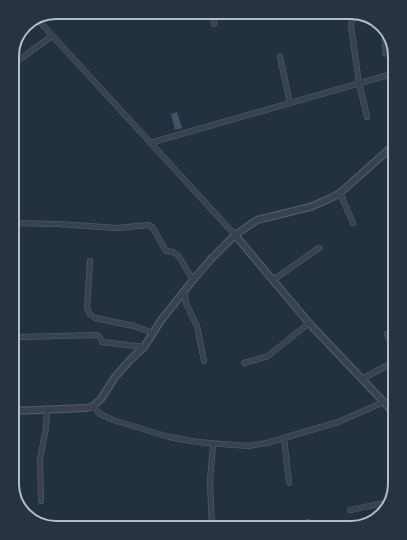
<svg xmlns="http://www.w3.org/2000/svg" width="407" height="540" font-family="Cabin,sans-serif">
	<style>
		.building { fill: #445264 }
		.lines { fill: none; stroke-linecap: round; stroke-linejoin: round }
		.minor-casing { stroke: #56606e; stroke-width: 6 }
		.tertiary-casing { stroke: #56606e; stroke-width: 8 }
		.minor { stroke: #384250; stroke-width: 5 }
		.tertiary { stroke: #384250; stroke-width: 6 }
		.rim { fill: none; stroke: #b4bdcb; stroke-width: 2 }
	</style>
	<rect width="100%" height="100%" fill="#233040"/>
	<path class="building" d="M177,112l5,16 -7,2 -4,-16z"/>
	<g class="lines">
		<defs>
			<path id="minor" d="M212,12l2,12
				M356,14l-4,4 -1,8 8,57 8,34
				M37,19l198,216
				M385,35v18l10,4
				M280,57l10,46
				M12,65l40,-29
				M150,143l245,-70
				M340,193l13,30
				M12,223l47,1 58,4 32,-3 4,3 13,23 7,1 5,3 15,25
				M90,261l-3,47 3,6 5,4 39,8 19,7
				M273,280l46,-32
				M184,291l2,12 11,23 7,35
				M387,334l8,21
				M21,337l75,-2 3,1 3,6 42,5
				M244,363l24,-7 41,-33
				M362,379l33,-18
				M93,406l7,8 13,6 56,17 28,5 51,4 19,-3 71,-21 46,-20
				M284,438l5,45
				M41,501l-1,-42 6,-31 1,-18
				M350,510l40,-8
				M308,522l2,6
				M212,528l-2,-46 3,-38"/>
			<path id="tertiary" d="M235,235l74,88 86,91
				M12,411l74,-3 7,-2 8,-7 14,-22 15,-17 14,-13 18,-28 31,-39 18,-21 24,-24 22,-15 53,-13 19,-8 11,-6 55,-49"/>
		</defs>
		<use href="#minor" class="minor-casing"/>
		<use href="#tertiary" class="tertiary-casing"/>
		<use href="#minor" class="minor"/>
		<use href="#tertiary" class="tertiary"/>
	</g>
	<path d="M0 0H407V540H0ZM56 19H351A37 37 0 0 1 388 56V484A37 37 0 0 1 351 521H56A37 37 0 0 1 19 484V56A37 37 0 0 1 56 19Z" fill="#283341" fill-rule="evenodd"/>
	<path class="rim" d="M56 19H351A37 37 0 0 1 388 56V484A37 37 0 0 1 351 521H56A37 37 0 0 1 19 484V56A37 37 0 0 1 56 19Z"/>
</svg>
